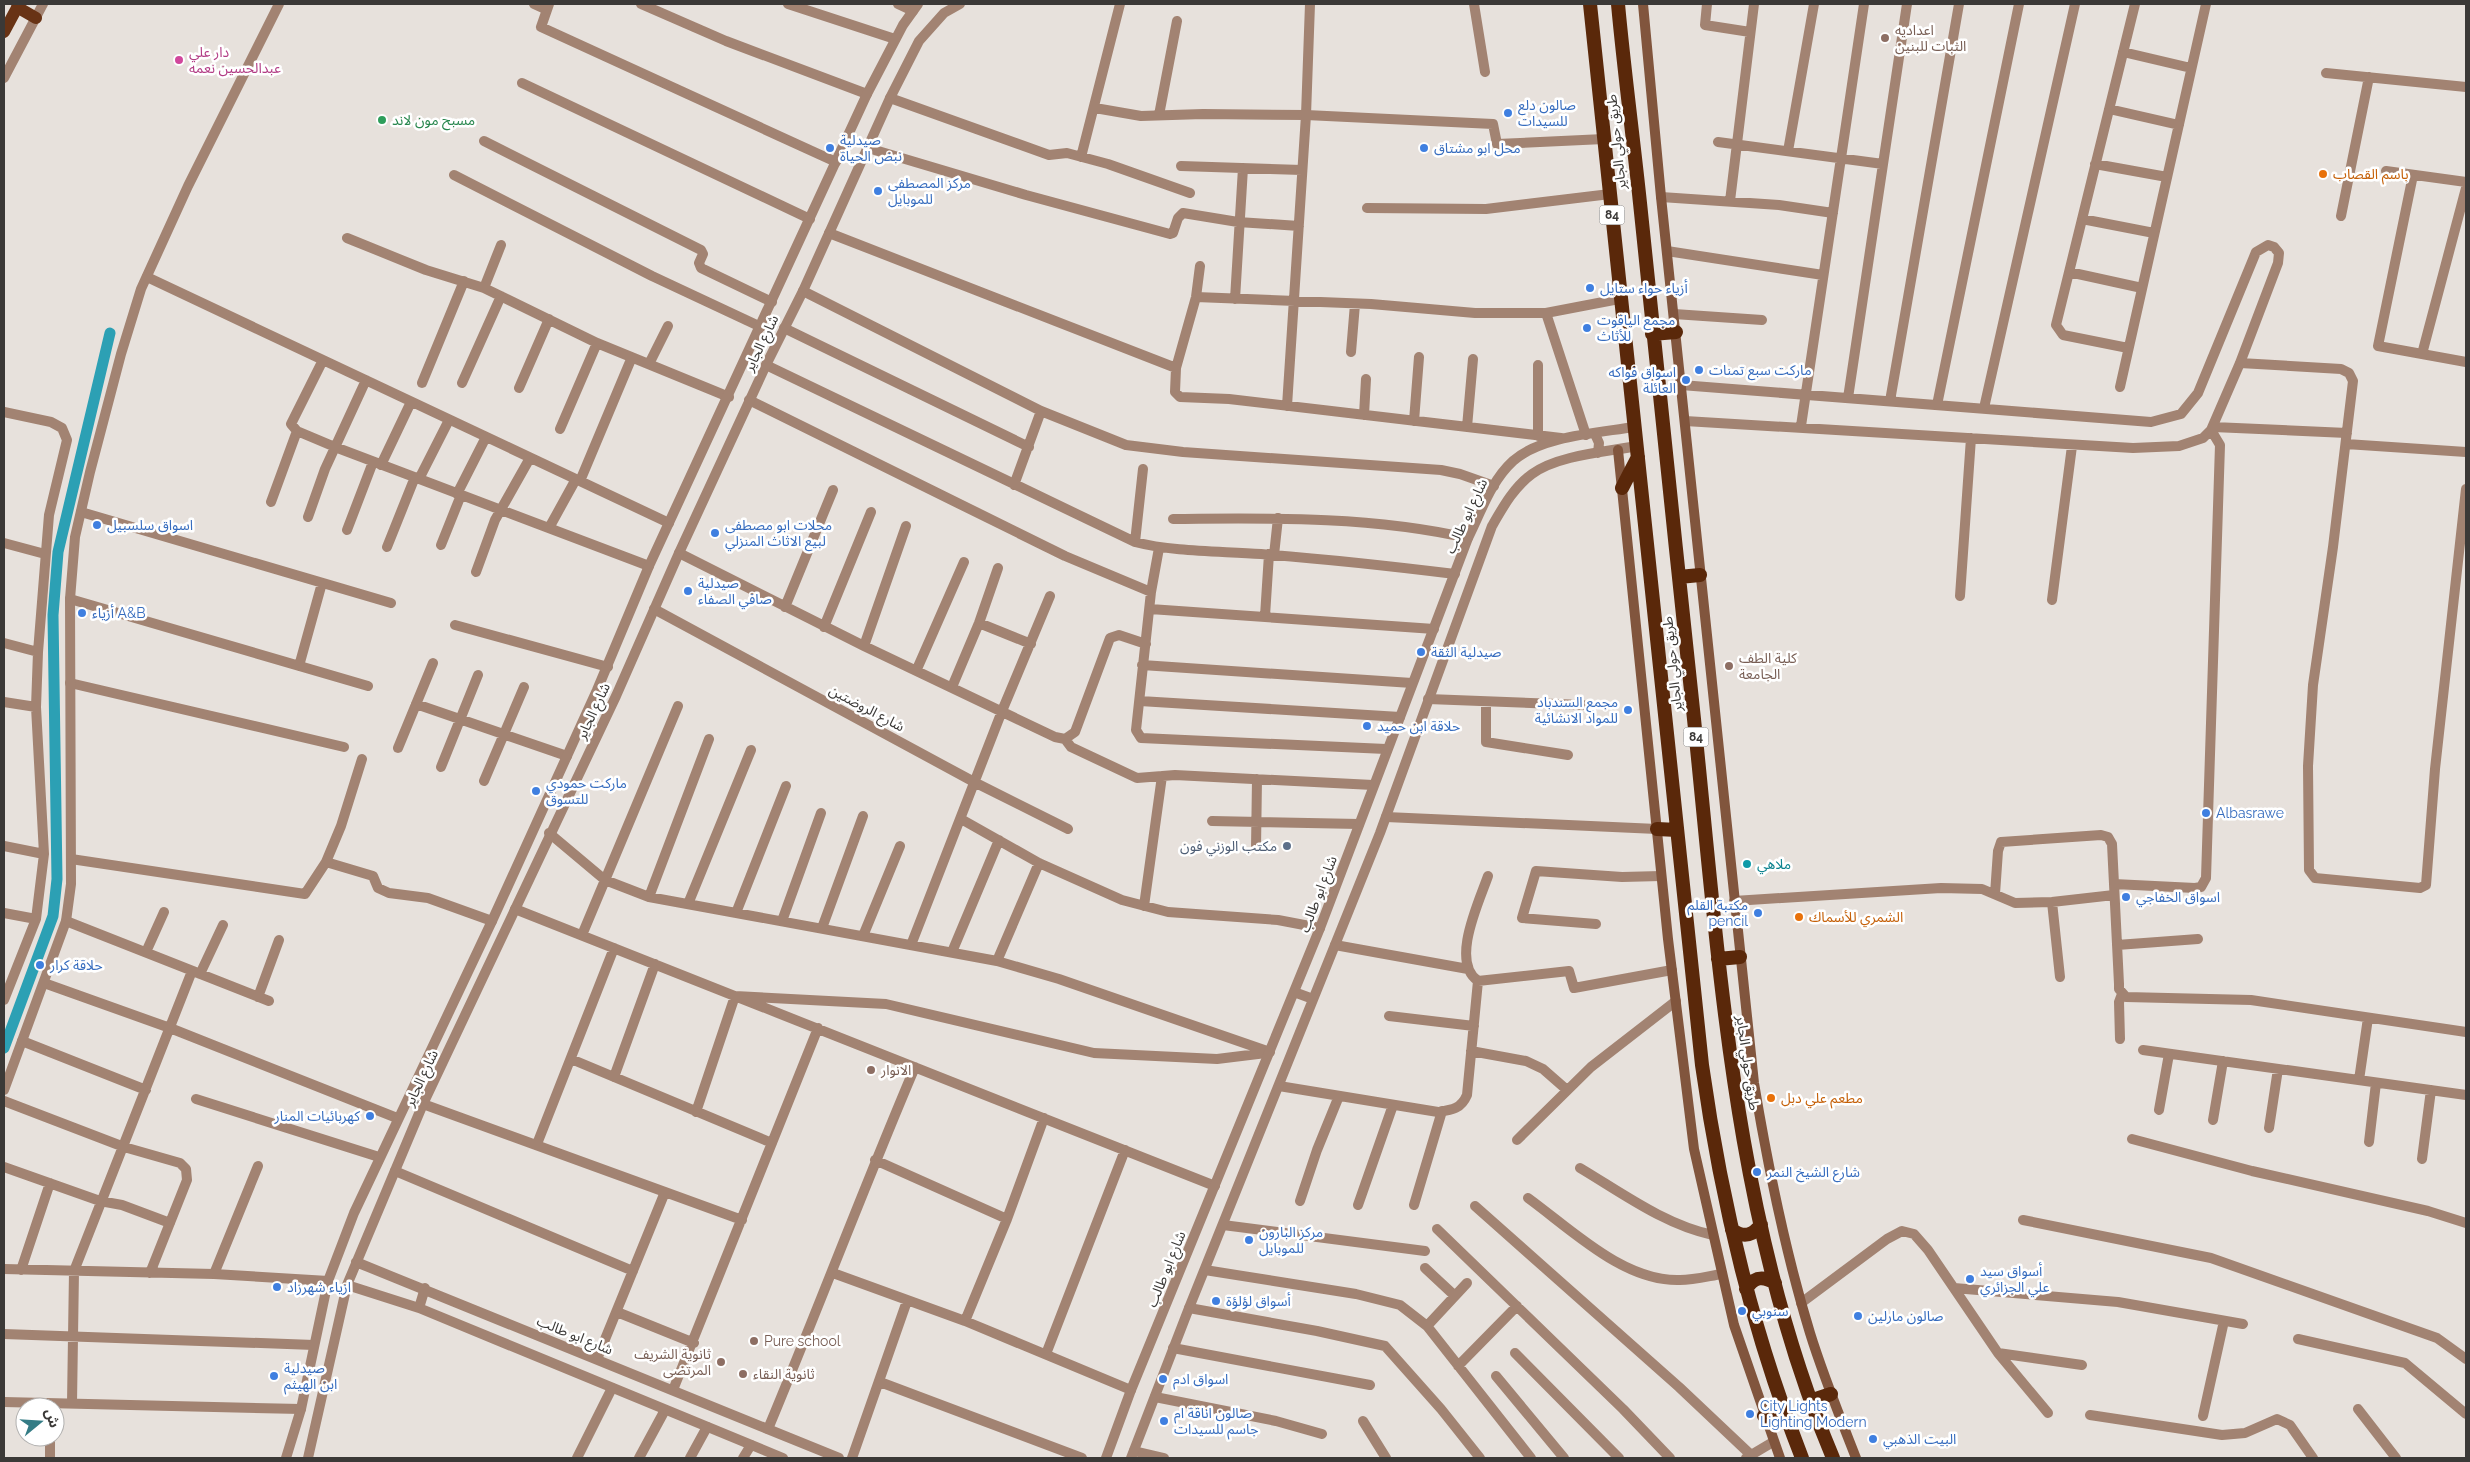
<svg xmlns="http://www.w3.org/2000/svg" width="2470" height="1462" font-family="Raleway,'Noto Sans Arabic',sans-serif">
	<style>
		.lines { fill: none; stroke-linecap: round; stroke-linejoin: round }
		.canal { stroke: #2ca0b4; stroke-width: 11 }
		.minor { stroke: #a28372; stroke-width: 10 }
		.tertiary { stroke: #a28372; stroke-width: 10 }
		.secondary { stroke: #81553d; stroke-width: 10 }
		.primary { stroke: #683315; stroke-width: 12 }
		.trunk { stroke: #5a280a; stroke-width: 14 }
		.education-dot { fill: #8d6e63; stroke: #fff; stroke-width: 2 }
		.hotel-dot { fill: #d1479c; stroke: #fff; stroke-width: 2 }
		.shop-dot { fill: #3f7fe0; stroke: #fff; stroke-width: 2 }
		.leisure-dot { fill: #2e9e5b; stroke: #fff; stroke-width: 2 }
		.food-dot { fill: #e8710a; stroke: #fff; stroke-width: 2 }
		.service-dot { fill: #5c6f8a; stroke: #fff; stroke-width: 2 }
		.culture-dot { fill: #0f9aa8; stroke: #fff; stroke-width: 2 }
		.labels { text-anchor: middle; stroke-width: 5; stroke-linejoin: round; paint-order: stroke }
		.shield { fill: #fff; stroke: #767473; stroke-width: 1 }
		.shield-label { font-size: 12px; font-weight: bold; fill: #3b3937 }
		.education-label { font-size: 14px; fill: #785e54; stroke: #fff; text-anchor: start }
		.hotel-label { font-size: 14px; fill: #b23c85; stroke: #fff; text-anchor: start }
		.shop-label { font-size: 14px; fill: #366cbe; stroke: #fff; text-anchor: start }
		.leisure-label { font-size: 14px; fill: #27864d; stroke: #fff; text-anchor: start }
		.street-label { font-size: 14px; fill: #3b3937; stroke: #fff }
		.food-label { font-size: 14px; fill: #c56008; stroke: #fff; text-anchor: start }
		.service-label { font-size: 14px; fill: #4e5e75; stroke: #fff; text-anchor: end }
		.culture-label { font-size: 14px; fill: #0d838f; stroke: #fff; text-anchor: start }
	</style>
	<rect width="100%" height="100%" fill="#e7e1dc"/>
	<g class="lines">
		<path class="canal" d="M4,1048l49,-132 4,-37 -4,-264 5,-63 52,-219"/>
		<path class="minor" d="M534,4l11,5
			M549,4l-8,23 295,135
			M641,4l85,37 141,53
			M788,4l107,35
			M898,4l15,7
			M1474,4l11,68
			M1707,4l-2,21 45,7
			M2123,52l68,16
			M2326,73l140,14
			M522,83l288,136
			M890,98l159,57 18,-2 41,11 82,29
			M1095,108l46,8 62,-2 103,1 187,9 4,20 107,-5
			M2109,109l70,16
			M1159,115l18,-94
			M484,141l217,109 2,4 -4,9 2,5 71,34
			M1718,142l165,22
			M868,148l158,47 144,39 3,-1 5,-15 5,-5 55,9 61,4
			M1788,151l26,-147
			M1081,157l39,-153
			M2095,164l72,13
			M1181,166l121,4
			M2386,171l80,11
			M454,175l198,101 109,51
			M2413,175l-35,171 88,16
			M1661,197l118,8 54,8
			M1730,201l24,-197
			M1367,208l119,1 124,-15
			M2341,216l28,-139
			M2082,219l72,14
			M829,233l347,135 -1,24 5,5 49,2 332,39
			M347,238l79,32 58,18
			M501,245l-17,43 113,55 132,54
			M1667,251l156,24
			M2069,272l73,16
			M147,277l522,246
			M803,291l238,120 85,34 57,7 258,18 19,4 34,12
			M1196,297l175,7 104,9h71l73,-14
			M1235,299l8,-131
			M1546,313l40,122
			M1674,314l88,6
			M784,328l245,119
			M2128,348l-65,-13 -7,-10 79,-321
			M1351,352l4,-48
			M2422,354l44,-166
			M323,360l-32,64 6,7 38,16 314,119
			M2240,363l101,6 8,4 4,8 -20,166 -20,138 -5,81 1,104 6,8 105,10 6,-3 9,-116 31,-280
			M649,364l19,-38
			M766,365l369,177c38,10 85,9 126,12 65,5 129,12 194,20
			M1538,365v71
			M1176,368l20,-71 4,-31
			M422,383l42,-102
			M462,383l39,-87
			M1681,385l470,37 30,-8 17,-21 58,-141 12,-7 6,2 5,6 -1,10 -38,100 -29,67 -8,8 -24,8 -46,2 -448,-27
			M2120,387l86,-383
			M519,388l30,-69
			M1848,398l59,-394
			M749,400l316,156 86,36 -15,138 5,8 245,11
			M1890,401l69,-397
			M1937,405l82,-401
			M1287,406l19,-291 4,-111
			M1984,408l91,-404
			M4,412l47,10 11,6 5,12 -18,75 -11,137 -2,55 8,147 -8,65 -32,81
			M1364,415l2,-36
			M1414,421l5,-64
			M1801,426l63,-422
			M1467,427l6,-68
			M2213,427l134,6
			M560,429l37,-86
			M2346,444l120,8
			M381,465l30,-63
			M419,479l30,-59
			M580,481l52,-124
			M1014,485l27,-74
			M457,494l29,-57
			M271,502l26,-71
			M81,512l310,91
			M308,517l17,-48 41,-89
			M1173,519c98,-1 199,-3 295,19
			M549,528l27,-49
			M347,530l26,-68
			M1135,542l8,-73
			M4,543l41,11
			M441,545l20,-50
			M387,547l28,-70
			M679,553l185,93 191,91 10,2 10,-7 35,-94 9,-3 27,9
			M1274,555l4,-37
			M476,572l19,-52 35,-62
			M1151,592l8,-44
			M1960,596l11,-158
			M70,599l298,87
			M2052,600l20,-154
			M785,607l48,-117
			M654,609l322,174 92,46
			M1150,609l284,20
			M1265,616l4,-62
			M979,623l52,21
			M455,625l153,42
			M824,627l47,-115
			M4,643l34,9
			M864,646l42,-120
			M1142,665l270,18
			M299,666l23,-83
			M917,669l47,-107
			M70,683l274,64
			M952,687l27,-64 19,-55
			M1428,699l155,6
			M1140,701l260,16
			M4,702l32,5
			M1486,702v40l82,13
			M416,704l151,52
			M1065,739l6,8 66,31 38,-3 198,10
			M398,748l35,-85
			M441,767l37,-92
			M484,781l40,-94
			M1386,817l271,12
			M961,819l78,44 83,37 46,12 110,8 42,8
			M1212,821l147,3
			M549,833l56,47 44,17 348,64 62,18 211,73
			M4,846l40,8
			M1256,848l1,-69
			M71,859l234,35 21,-32 15,-36 21,-67
			M326,862l47,14 5,12 11,5 39,5 64,23
			M2114,884l81,4 6,-1 5,-9 14,-433 -9,-15
			M1995,894l3,-43 3,-9 100,-7 7,2 4,7 7,140v5l7,8 125,3 215,32
			M649,897l60,-158
			M1734,901l207,-13 41,1 33,14 37,-1 62,-7
			M2052,902l8,75
			M688,904l63,-154
			M1144,906l18,-130
			M515,909l700,277
			M4,913l32,6
			M736,913l50,-127
			M66,921l203,80
			M782,921l39,-108
			M1596,924l-74,-6 14,-47 86,6 39,-1
			M822,928l41,-112
			M582,935l96,-229
			M863,936l37,-90
			M911,945l91,-234 48,-115
			M1335,945l133,24
			M2117,945l81,-6
			M146,952l18,-40
			M952,952l47,-112
			M997,961l42,-98
			M200,974l23,-49
			M1478,981c-28,-19 1,-79 10,-105
			M44,983l126,45 227,90
			M258,997l21,-57
			M1389,1016l85,10
			M2120,1039l-1,-37 3,-8
			M22,1041l124,49
			M2143,1050l323,45
			M1471,1051l55,10 17,8 24,21
			M571,1059l201,84
			M614,1077l41,-113
			M2359,1080l9,-62
			M1279,1086l159,26c14,-2 23,-3 29,-17l11,-114 91,-10 5,17 98,-18
			M196,1099l183,58
			M4,1101l120,46 56,16 6,6 1,11 -37,93
			M423,1104l319,116
			M2159,1110l10,-56
			M696,1112l39,-116 151,8 208,49 123,6 49,-6
			M2213,1120l10,-59
			M2269,1128l9,-59
			M2132,1139l120,32 176,40 38,12
			M1517,1140l74,-73 85,-66
			M2369,1142l7,-59
			M537,1144l77,-196
			M2422,1159l9,-69
			M875,1160l132,59
			M4,1167l96,34 22,4 48,18
			M1580,1168c42,25 85,57 133,67
			M395,1171l238,100
			M1528,1198c44,32 96,84 152,82 14,0 29,-4 42,-6
			M1300,1201l17,-51 22,-54
			M1358,1205l35,-100
			M1414,1205l28,-94
			M1475,1206l204,181 72,68
			M2023,1220l188,38 226,80 29,21
			M1223,1225l202,26
			M1437,1229l186,180 47,49
			M1425,1268l30,28
			M4,1269l210,5 114,7
			M21,1270l29,-87
			M1205,1270l151,24 44,11 27,21 104,132
			M833,1273l132,48 166,69
			M214,1274l44,-108
			M1954,1288l164,14 125,22
			M1801,1303l86,-64 15,-8 12,3 14,16 70,103 50,60
			M1189,1308l128,23 68,15 56,63 39,49
			M617,1312l77,31
			M965,1321l42,-102 37,-101
			M1427,1326l40,-43
			M4,1334l310,11
			M2298,1339l107,24 61,51
			M1173,1348l197,37
			M1515,1353l104,105
			M1998,1353l84,12
			M1046,1354l79,-204
			M597,1359l68,-167
			M1458,1366l59,-60
			M1496,1376l68,82
			M880,1382l202,76
			M673,1390l145,-362
			M1155,1397l121,24 46,13
			M4,1402l297,7
			M72,1403l2,-132 118,-300
			M2358,1409l38,49
			M2090,1415l132,20 23,-2 32,-14 13,6 23,33
			M2203,1416l21,-95
			M1363,1421l23,37
			M768,1429c50,-120 96,-242 147,-362
			M50,1437v21
			M1134,1451l30,7
			M577,1458l35,-70
			M639,1458l26,-48
			M690,1458l17,-31
			M743,1458l8,-13
			M852,1458l55,-157
			M1746,1458l27,-16"/>
		<path class="tertiary" d="M4,78l39,-74
			M1595,434l4,9 -1,10
			M1294,992l19,7
			M4,1090l62,-169 5,-37 -1,-285 5,-62 15,-65 31,-118 20,-65 47,-103 91,-182
			M356,1262l483,196
			M347,1285l72,23 364,150
			M419,1308l6,-20
			M286,1458l15,-49 27,-128 26,-68 138,-292 105,-231 52,-124 218,-472 36,-69 15,-21
			M308,1458l39,-173 76,-181 193,-408 63,-143 87,-188 37,-74 87,-193 29,-57 25,-28 16,-9
			M1106,1458l25,-68 189,-462 148,-390c13,-26 23,-57 45,-77 28,-25 85,-28 121,-34
			M1131,1458l58,-150 191,-475 112,-307c11,-19 22,-39 40,-52 26,-19 74,-22 105,-28"/>
		<path class="secondary" d="M1643,4l18,193 93,886c14,84 31,168 56,250 13,42 30,84 46,125
			M1618,450l50,489 26,210 40,176 46,133"/>
		<path class="primary" d="M17,7l19,11
			M4,32l15,-28"/>
		<path class="trunk" d="M1590,4l112,1061c19,135 50,266 100,393
			M1618,4c6,66 15,132 22,199 17,172 36,344 54,516 26,250 40,504 139,739
			M1652,334l24,-2
			M1622,488l16,-31
			M1679,577l21,-2
			M1657,829l20,1
			M1718,959l22,-2
			M1732,1230c12,8 20,6 29,-5
			M1746,1289c8,-12 16,-14 29,-6
			M1810,1401l21,-7
			M1764,1416l19,-6"/>
	</g>
	<g class="education-dot">
		<circle cx="1885" cy="38" r="5"/>
		<circle cx="1729" cy="666" r="5"/>
		<circle cx="871" cy="1070" r="5"/>
		<circle cx="754" cy="1341" r="5"/>
		<circle cx="721" cy="1362" r="5"/>
		<circle cx="743" cy="1374" r="5"/>
	</g>
	<circle class="hotel-dot" cx="179" cy="60" r="5"/>
	<g class="shop-dot">
		<circle cx="1508" cy="113" r="5"/>
		<circle cx="830" cy="148" r="5"/>
		<circle cx="1424" cy="148" r="5"/>
		<circle cx="878" cy="191" r="5"/>
		<circle cx="1590" cy="288" r="5"/>
		<circle cx="1587" cy="328" r="5"/>
		<circle cx="1699" cy="370" r="5"/>
		<circle cx="1686" cy="380" r="5"/>
		<circle cx="97" cy="525" r="5"/>
		<circle cx="715" cy="533" r="5"/>
		<circle cx="688" cy="591" r="5"/>
		<circle cx="82" cy="613" r="5"/>
		<circle cx="1421" cy="652" r="5"/>
		<circle cx="1628" cy="710" r="5"/>
		<circle cx="1367" cy="726" r="5"/>
		<circle cx="536" cy="791" r="5"/>
		<circle cx="2206" cy="813" r="5"/>
		<circle cx="2126" cy="897" r="5"/>
		<circle cx="1758" cy="913" r="5"/>
		<circle cx="40" cy="965" r="5"/>
		<circle cx="370" cy="1116" r="5"/>
		<circle cx="1757" cy="1172" r="5"/>
		<circle cx="1249" cy="1240" r="5"/>
		<circle cx="1970" cy="1279" r="5"/>
		<circle cx="277" cy="1287" r="5"/>
		<circle cx="1216" cy="1301" r="5"/>
		<circle cx="1742" cy="1311" r="5"/>
		<circle cx="1858" cy="1316" r="5"/>
		<circle cx="274" cy="1376" r="5"/>
		<circle cx="1163" cy="1379" r="5"/>
		<circle cx="1750" cy="1414" r="5"/>
		<circle cx="1164" cy="1421" r="5"/>
		<circle cx="1873" cy="1439" r="5"/>
	</g>
	<circle class="leisure-dot" cx="382" cy="120" r="5"/>
	<g class="food-dot">
		<circle cx="2323" cy="174" r="5"/>
		<circle cx="1799" cy="917" r="5"/>
		<circle cx="1771" cy="1098" r="5"/>
	</g>
	<circle class="service-dot" cx="1287" cy="846" r="5"/>
	<circle class="culture-dot" cx="1747" cy="864" r="5"/>
	<g class="labels">
		<g class="shield">
			<rect x="1599.5" y="205.5" width="25" height="19" rx="4"/>
			<rect x="1683.5" y="727.5" width="25" height="19" rx="4"/>
		</g>
		<g class="shield-label">
			<text x="1612" y="219">84</text>
			<text x="1696" y="741">84</text>
		</g>
		<g class="education-label">
			<text x="1895" y="35">اعداديه<tspan x="1895" dy="16">الثبات للبنين</tspan></text>
			<text x="1739" y="663">كلية الطف<tspan x="1739" dy="16">الجامعة</tspan></text>
			<text x="881" y="1075">الانوار</text>
			<text x="764" y="1346">Pure school</text>
			<text x="711" y="1359" text-anchor="end">ثانوية الشريف<tspan x="711" dy="16">المرتضى</tspan></text>
			<text x="753" y="1379">ثانوية النقاء</text>
		</g>
		<g class="hotel-label">
			<text x="189" y="57">دار علي<tspan x="189" dy="16">عبدالحسين نعمه</tspan></text>
		</g>
		<g class="shop-label">
			<text x="1518" y="110">صالون دلع<tspan x="1518" dy="16">للسيدات</tspan></text>
			<text x="840" y="145">صيدلية<tspan x="840" dy="16">نبض الحياة</tspan></text>
			<text x="1434" y="153">محل ابو مشتاق</text>
			<text x="888" y="188">مركز المصطفى<tspan x="888" dy="16">للموبايل</tspan></text>
			<text x="1600" y="293">أزياء حواء ستايل</text>
			<text x="1597" y="325">مجمع الياقوت<tspan x="1597" dy="16">للأثاث</tspan></text>
			<text x="1709" y="375">ماركت سبع تمنات</text>
			<text x="1676" y="377" text-anchor="end">اسواق فواكه<tspan x="1676" dy="16">العائلة</tspan></text>
			<text x="107" y="530">اسواق سلسبيل</text>
			<text x="725" y="530">محلات ابو مصطفى<tspan x="725" dy="16">لبيع الاثاث المنزلي</tspan></text>
			<text x="698" y="588">صيدلية<tspan x="698" dy="16">صافي الصفاء</tspan></text>
			<text x="92" y="618">أزياء A&amp;B</text>
			<text x="1431" y="657">صيدلية الثقة</text>
			<text x="1618" y="707" text-anchor="end">مجمع السندباد<tspan x="1618" dy="16">للمواد الانشائية</tspan></text>
			<text x="1377" y="731">حلاقة ابن حميد</text>
			<text x="546" y="788">ماركت حمودي<tspan x="546" dy="16">للتسوق</tspan></text>
			<text x="2216" y="818">Albasrawe</text>
			<text x="2136" y="902">اسواق الخفاجي</text>
			<text x="1748" y="910" text-anchor="end">مكتبة القلم<tspan x="1748" dy="16">pencil</tspan></text>
			<text x="50" y="970">حلاقة كرار</text>
			<text x="360" y="1121" text-anchor="end">كهربائيات المنار</text>
			<text x="1767" y="1177">شارع الشيخ النمر</text>
			<text x="1259" y="1237">مركز البارون<tspan x="1259" dy="16">للموبايل</tspan></text>
			<text x="1980" y="1276">أسواق سيد<tspan x="1980" dy="16">علي الجزائري</tspan></text>
			<text x="287" y="1292">ازياء شهرزاد</text>
			<text x="1226" y="1306">أسواق لؤلؤة</text>
			<text x="1752" y="1316">سنوبي</text>
			<text x="1868" y="1321">صالون مارلين</text>
			<text x="284" y="1373">صيدلية<tspan x="284" dy="16">ابن الهيثم</tspan></text>
			<text x="1173" y="1384">اسواق ادم</text>
			<text x="1760" y="1411">City Lights<tspan x="1760" dy="16">Lighting Modern</tspan></text>
			<text x="1174" y="1418">صالون اناقة ام<tspan x="1174" dy="16">جاسم للسيدات</tspan></text>
			<text x="1883" y="1444">البيت الذهبي</text>
		</g>
		<g class="leisure-label">
			<text x="392" y="125">مسبح مون لاند</text>
		</g>
		<g class="street-label">
			<text transform="translate(1616 142) rotate(-96)" y="5">طريق حولي الجاير</text>
			<text transform="translate(761 343) rotate(-64)" y="5">شارع الجاير</text>
			<text transform="translate(1466 516) rotate(-65)" y="5">شارع ابو طالب</text>
			<text transform="translate(1672 664) rotate(-96)" y="5">طريق حولي الجاير</text>
			<text transform="translate(867 708) rotate(28)" y="5">شارع الروضتين</text>
			<text transform="translate(593 711) rotate(-65)" y="5">شارع الجاير</text>
			<text transform="translate(1318 894) rotate(-69)" y="5">شارع ابو طالب</text>
			<text transform="translate(1748 1063) rotate(82)" y="5">طريق حولي الجاير</text>
			<text transform="translate(421 1078) rotate(-65)" y="5">شارع الجاير</text>
			<text transform="translate(1166 1269) rotate(-68)" y="5">شارع ابو طالب</text>
			<text transform="translate(575 1335) rotate(22)" y="5">شارع ابو طالب</text>
		</g>
		<g class="food-label">
			<text x="2333" y="179">باسم القصاب</text>
			<text x="1809" y="922">الشمري للأسماك</text>
			<text x="1781" y="1103">مطعم علي دبل</text>
		</g>
		<g class="service-label">
			<text x="1277" y="851">مكتب الوزني فون</text>
		</g>
		<g class="culture-label">
			<text x="1757" y="869">ملاهي</text>
		</g>
	</g>
	<rect width="2470" height="1462" fill="none" stroke="#3b3937" stroke-width="10"/>
	<g transform="translate(40 1422) rotate(72)"><circle r="24" fill="#ffffff" stroke="#b1b0af"/>
	<path d="M0-4L9 19L0 12L-9 19Z" fill="#347c85"/>
	<text y="-8" font-size="14" font-weight="bold" text-anchor="middle" fill="#3b3937">ش</text>
	</g>
</svg>
